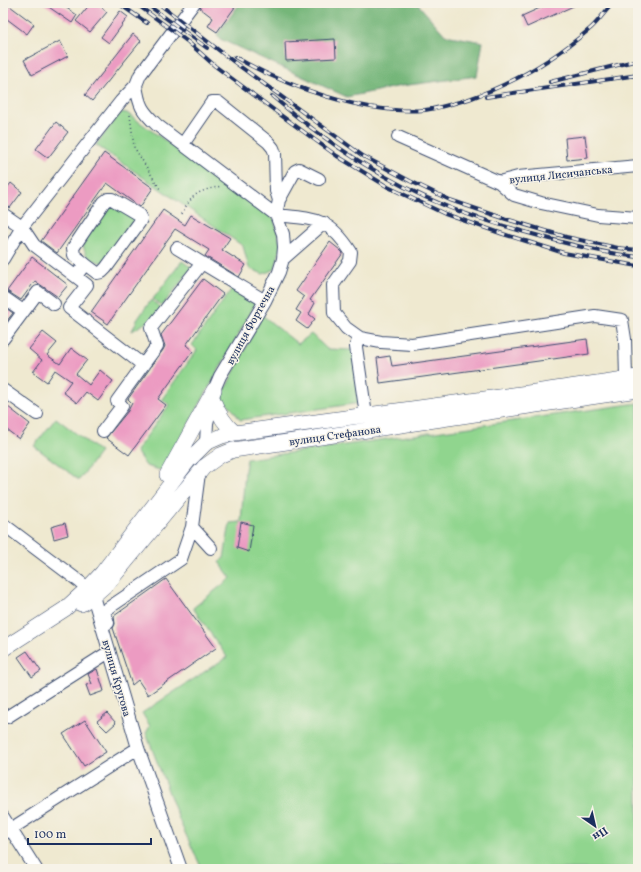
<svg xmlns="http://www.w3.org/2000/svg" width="641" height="872" font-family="Vollkorn,serif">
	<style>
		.green { fill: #90d58e; stroke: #568276 }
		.forest { fill: #74b679; stroke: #48726c }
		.building { fill: #ec9bc2 }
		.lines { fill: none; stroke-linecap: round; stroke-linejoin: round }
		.minor-casing { stroke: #3b4b6f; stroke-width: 14 }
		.major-casing { stroke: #3b4b6f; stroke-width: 16 }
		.path { stroke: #3b4b6f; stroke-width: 1.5; stroke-dasharray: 1 3; stroke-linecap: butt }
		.minor { stroke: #fff; stroke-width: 12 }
		.major { stroke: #fff; stroke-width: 15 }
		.rail-casing { stroke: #1b2f5e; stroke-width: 4 }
		.rail { stroke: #f7f3e8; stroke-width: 2.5; stroke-dasharray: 8; stroke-linecap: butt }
		.labels { text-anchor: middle; stroke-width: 3; stroke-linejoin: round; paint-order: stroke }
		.street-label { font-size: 11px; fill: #1b2f5e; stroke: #f7f3e8 }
	</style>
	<rect width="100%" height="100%" fill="#f7f3e8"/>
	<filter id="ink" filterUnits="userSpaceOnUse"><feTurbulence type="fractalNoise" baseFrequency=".025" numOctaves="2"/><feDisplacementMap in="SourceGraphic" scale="8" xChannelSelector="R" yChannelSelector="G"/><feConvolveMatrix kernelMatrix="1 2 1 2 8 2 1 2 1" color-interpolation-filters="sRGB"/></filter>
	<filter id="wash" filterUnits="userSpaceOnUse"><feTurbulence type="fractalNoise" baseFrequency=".012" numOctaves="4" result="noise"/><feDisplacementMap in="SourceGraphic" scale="16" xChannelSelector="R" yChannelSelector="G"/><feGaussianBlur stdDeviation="0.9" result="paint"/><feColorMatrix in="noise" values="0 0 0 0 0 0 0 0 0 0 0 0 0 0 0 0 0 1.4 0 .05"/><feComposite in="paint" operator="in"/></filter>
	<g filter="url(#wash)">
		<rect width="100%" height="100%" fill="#efe9d0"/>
		<path class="green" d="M121,112l6,1 147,106 7,27 -6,23 -12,5 -14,-6 -6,-22 -147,-101z
			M115,205l21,13 -33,45c-14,-4 -18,-5 -20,-20l24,-37z
			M182,261l10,7 -30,38 -9,-7z
			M233,287l24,14 -92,166 -5,3 -14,-4 -10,-15 33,-46 -7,-6 35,-49 -5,-5z
			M151,300l14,11 -3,2 -30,18 5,-11z
			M262,315l36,29 13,-10 16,15 27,1 6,53 -120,17 -6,-9 -13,-13z
			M638,403v466h-436l-22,-47 -34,-89 4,-7 -8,-13 85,-56 -34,-49 38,-30 -12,-16 5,-4 6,-35 11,-1 4,-52 2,-11z
			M56,418l44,34 -21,28 -45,-34z"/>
		<path class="forest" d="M240,3h3l9,4 4,-4h161l28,32 38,7 -6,34 -76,10 -54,11 -127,-58 -3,-4z"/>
		<g id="blocks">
			<path class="building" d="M6,3l28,21 -7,10 -24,-18v-9z
				M43,3h16l18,12 -5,8z
				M91,3h5l11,9 -17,20 -14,-11z
				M202,3h36l-21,29 -9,-6 5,-8 -13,-10z
				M551,3h29l-53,24 -5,-11z
				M120,11l8,6 -19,26 -8,-6z
				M133,34l8,7 -49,60 -7,-6z
				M335,39l1,19 -50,3 -1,-19z
				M60,41l8,15 -36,19 -8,-15z
				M56,122l12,10 -20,26 -12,-9z
				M585,136l3,22 -21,2 -2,-22z
				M104,153l49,35 -13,19 -33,-24 -50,70 -16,-12z
				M11,183l11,9 -12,16 -7,-6v-9z
				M163,210l22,15 6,-10 39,23 -8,12 24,15 -7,12 -34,-21 4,-6 -34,-21 -67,95 -17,-12z
				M330,242l10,8 3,3 -33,47 5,3 -6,11 6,5 -8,10 -11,-8 5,-8 -5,-3 8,-13 -8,-6z
				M32,257l36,28 -10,12 -23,-16 -14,19 -14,-9z
				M203,279l20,15 -37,51 7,6 -35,48 8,6 -37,50 -23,-17 22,-27 4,-8 -4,-4 35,-49 2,-4 -4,-11z
				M3,306l10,7 -10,13z
				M43,332l14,11 -10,12 13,9 11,-16 16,12 -11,14 13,11 11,-15 13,11 -15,20 -12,-9 -9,11 -14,-11 8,-11 -16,-11 -8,12 -14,-10 9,-12 -13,-11z
				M587,339l2,15 -209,29 -3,-25 13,-2 2,10z
				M3,403l27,21 -11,15 -16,-12z
				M241,522l12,3 -4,27 -12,-4z
				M65,523l3,12 -14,4 -3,-12z
				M166,579l50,69 -68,47 -10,-15 -6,5 -19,-57 2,-4 -1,-8z
				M27,651l14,20 -9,6 -14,-20z
				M97,669l7,22 -14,5 -4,-11 6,-1 -4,-10z
				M107,713l9,10 -9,8 -10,-10z
				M85,720l21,32 -22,14 -21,-32z"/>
		</g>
	</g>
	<g filter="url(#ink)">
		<use href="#blocks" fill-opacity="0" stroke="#3b4b6f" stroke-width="1"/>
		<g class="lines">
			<defs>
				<path id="minor" d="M136,85c3,21 6,26 21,40l119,90 7,19 1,13 -1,12 -4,13 -14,29 -45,75 -6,14 -1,10 -6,23 -1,20
					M398,137l101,45 19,-5 120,-11
					M183,144l29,-42h6l50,40 5,6 2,5 1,38 3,9 -3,15c37,4 53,2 75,37l-1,9 -17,24 1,28 12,15 14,10 21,4 31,2 183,-28 27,4 3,19 1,39
					M499,182l15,13 27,8 57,12 40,3
					M279,200l16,-29 4,-2 20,10
					M3,214l19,13 12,18 53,40 -18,23 74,57 -26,36 5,5 -19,25
					M177,248l88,53
					M3,259l19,-32 99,-126 15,-16 4,-10 54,-72
					M283,259l41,-36
					M76,276l9,-12 -11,-9 -1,-7 31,-46 4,-3h4l27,16 2,4 -2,4 -33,45 -4,4 -5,1 -12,-9
					M3,297l20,14
					M360,338l-4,7v2l10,68
					M3,339l35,-47 16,12
					M143,365l14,-19 -6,-18 51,-65
					M3,390l34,24
					M199,473l-7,54 19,21
					M3,524l77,58 8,6 5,8 45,152 43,121
					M108,623l-4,-12 77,-52 11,-32
					M7,717l102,-65
					M3,817l33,52
					M3,834l135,-86"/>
				<path id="major" d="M213,400c5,13 11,24 22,33
					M167,475l47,-85
					M81,604l12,-8 16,-14 95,-115 17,-12 12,-5 405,-60
					M3,649l62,-40 23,-21 14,-15 86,-112 18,-18 16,-7 13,-3 300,-41 103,-15"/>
			</defs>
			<use href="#minor" class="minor-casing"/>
			<use href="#major" class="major-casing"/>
			<path class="path" d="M130,115l4,32 26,42
				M182,214c11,-22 17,-23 40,-28"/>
			<use href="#minor" class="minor"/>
			<use href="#major" class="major"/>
			<defs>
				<path id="rail" d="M118,3l29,20
					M135,3l53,39 27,24 67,50 55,40 51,31 57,27 58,20 61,19 74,13
					M145,3l62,45
					M158,3l76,59 129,94 47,25 40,19 56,19 60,18 52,11 20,2
					M235,57c52,30 130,58 190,53 15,-2 30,-7 44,-11 45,-16 86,-40 122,-71 8,-7 14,-17 22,-25
					M550,82l88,-22
					M272,96c52,45 112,85 176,111 27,11 56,19 84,27 35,10 70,19 106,23
					M486,97l152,-22"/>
			</defs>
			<use href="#rail" class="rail-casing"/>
			<use href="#rail" class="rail"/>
		</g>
	</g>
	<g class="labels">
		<g class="street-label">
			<text transform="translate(561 174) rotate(-6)" y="4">вулиця Лисичанська</text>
			<text transform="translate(250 325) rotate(-61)" y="4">вулиця Фортечна</text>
			<text transform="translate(335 435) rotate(-8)" y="4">вулиця Стефанова</text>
			<text transform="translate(117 678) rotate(74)" y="4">вулиця Кругова</text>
		</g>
	</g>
	<rect width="641" height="872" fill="none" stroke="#f7f3e8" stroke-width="16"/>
	<g transform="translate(595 826) rotate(146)" stroke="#f7f3e8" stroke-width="3" paint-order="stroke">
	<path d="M0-3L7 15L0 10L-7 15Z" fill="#1b2f5e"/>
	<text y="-6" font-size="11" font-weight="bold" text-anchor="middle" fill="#1b2f5e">Пн</text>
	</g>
	<path d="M28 838v6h123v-6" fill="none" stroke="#1b2f5e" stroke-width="2"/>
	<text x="34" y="838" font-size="12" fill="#1b2f5e" stroke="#f7f3e8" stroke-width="3" paint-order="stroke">100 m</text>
</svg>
